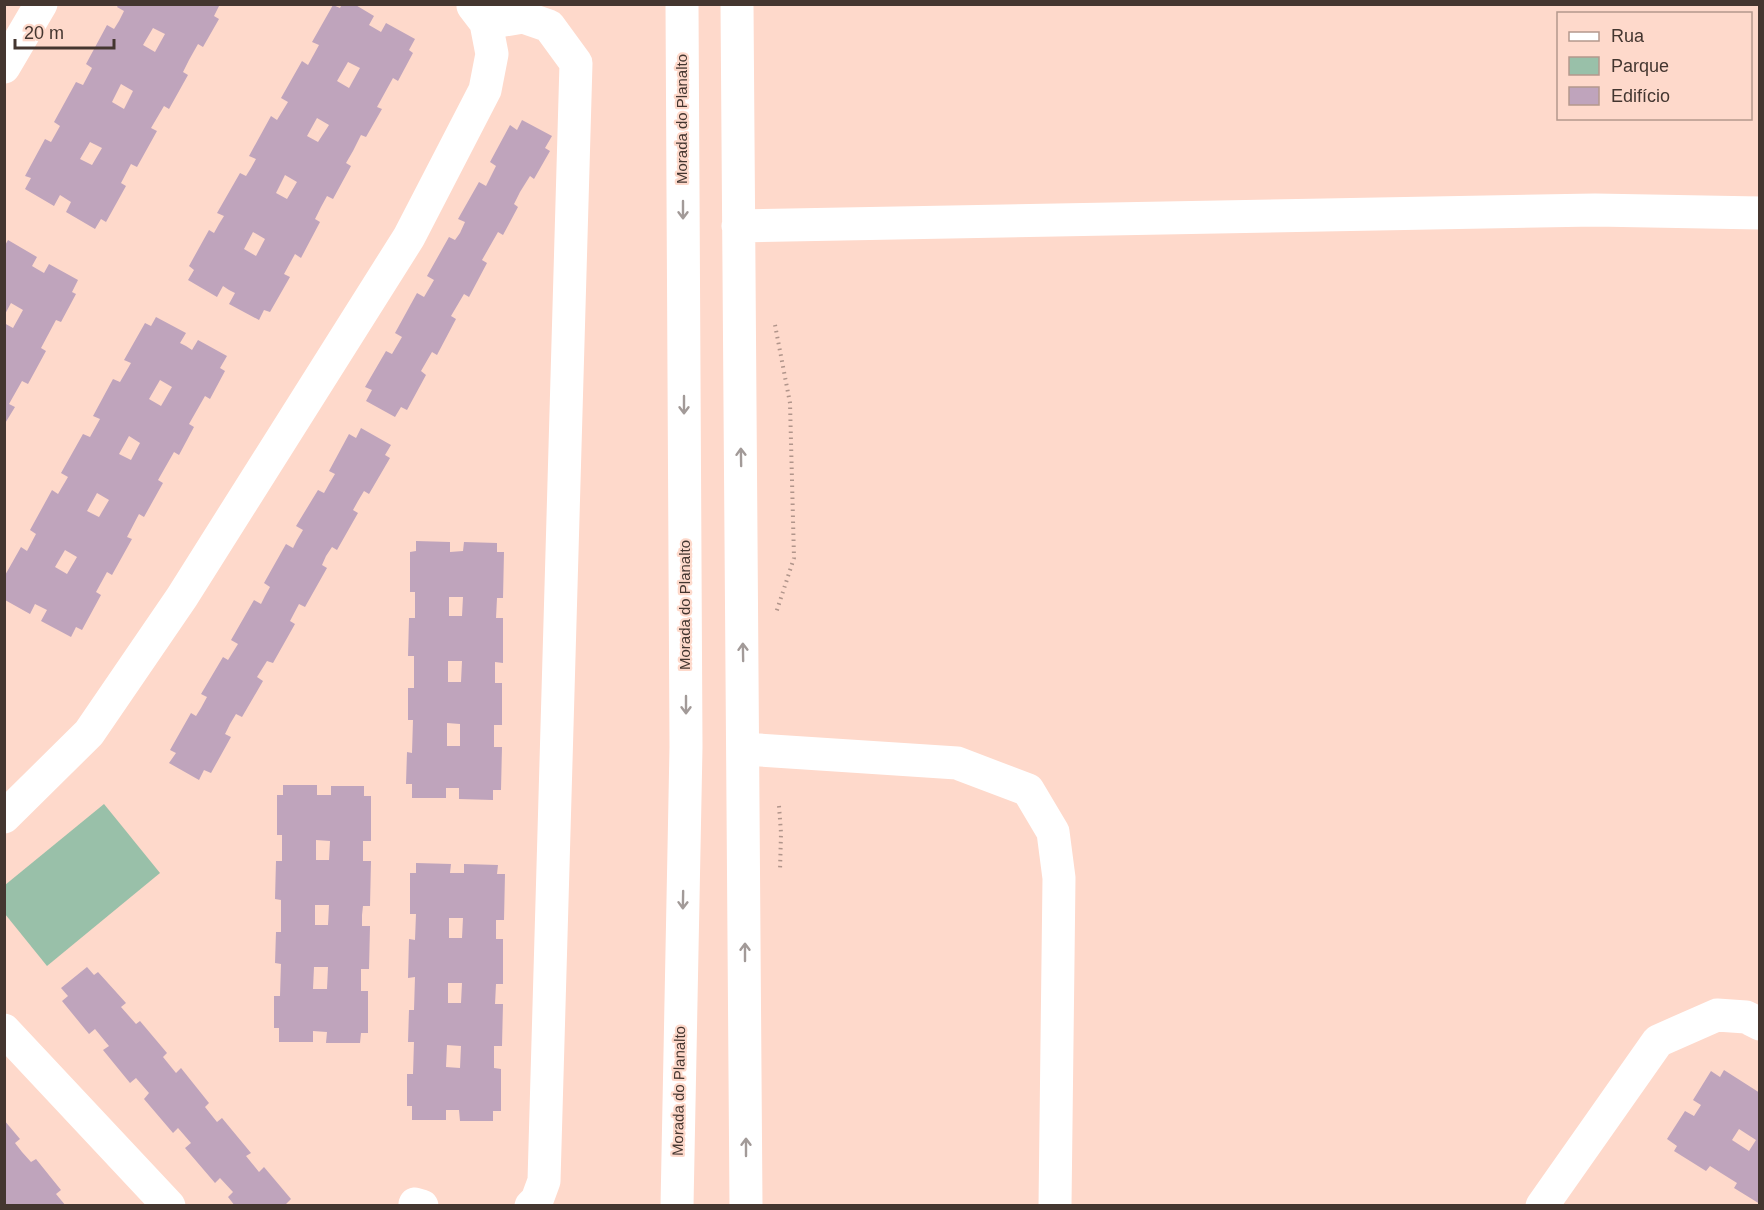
<svg xmlns="http://www.w3.org/2000/svg" width="1764" height="1210" font-family="Arial,sans-serif">
	<style>
		.green { fill: #99c0a9 }
		.building { fill: #bfa4bc; fill-rule: evenodd }
		.lines { fill: none; stroke-linecap: round; stroke-linejoin: round }
		.path { stroke: #b1958b; stroke-width: 4; stroke-dasharray: 1.5 4.5; stroke-linecap: butt }
		.minor { stroke: #fff; stroke-width: 33 }
		.oneway { stroke: #a29a98 }
		.labels { text-anchor: middle; stroke-width: 4.5; stroke-linejoin: round; paint-order: stroke }
		.street-label { font-size: 15px; fill: #443630; stroke: #fed9cb }
	</style>
	<rect width="100%" height="100%" fill="#fed9cb"/>
	<path class="green" d="M104,804l56,69 -113,93 -42,-52v-29z"/>
	<path class="building" d="M119,4h101l-6,12 5,3 -16,28 -5,-3 -9,16 -6,12 5,3 -19,34 -5,-3 -13,22 6,3 -20,36 -6,-3 -10,19 5,3 -20,36 -5,-3 -6,10 -29,-17 5,-10 -11,-7 -6,11 -29,-17 6,-11 -6,-2 20,-37 6,3 9,-16 -6,-4 22,-40 7,3 9,-17 -6,-4 21,-39 7,4 5,-8 5,-10 -7,-4zM153,28l12,6 -10,18 -12,-7zM121,84l12,7 -9,18 -12,-7zM90,142l12,6 -10,17 -12,-6z
		M342,4h12l20,12 -5,9 12,7 5,-9 29,16 -6,11 4,3 -15,28 -5,-3 -16,29 5,2 -16,28 -5,-2 -8,16 -7,12 5,3 -18,33 -6,-3 -6,11 -6,12 5,3 -19,36 -6,-4 -11,20 6,3 -20,35 -6,-2 -5,10 -30,-16 6,-11 -6,-3 -6,-4 -6,11 -29,-17 6,-10 -5,-4 20,-36 5,3 5,-9 5,-8 -7,-3 23,-40 6,3 5,-8 5,-9 -7,-3 22,-40 6,4 11,-18 -7,-4 21,-37 6,4 11,-20 -7,-3 21,-37 7,3zM348,62l12,6 -11,20 -12,-7zM317,118l12,7 -11,17 -11,-6zM285,175l12,7 -10,17 -11,-6zM253,232l12,7 -9,17 -12,-7z
		M522,120l30,16 -7,12 5,3 -16,28 -4,-3 -10,16 -6,12 4,3 -15,28 -5,-3 -16,28 5,3 -18,34 -5,-3 -13,22 5,3 -19,36 -5,-3 -11,19 5,4 -19,35 -6,-3 -6,10 -29,-16 6,-11 -7,-3 21,-36 6,3 10,-17 -7,-4 22,-40 7,4 10,-17 -7,-4 22,-39 6,3 5,-7 5,-11 -7,-3 21,-37 7,4 10,-20 -6,-4 20,-37 7,5z
		M8,240l29,17 -5,9 5,3 7,4 5,-9 29,16 -6,12 4,2 -15,28 -5,-2 -15,28 5,3 -18,33 -6,-3 -13,23 6,3 -11,18v-102l9,5 10,-18 -12,-7 -7,13v-69z
		M156,317l30,16 -6,10 6,3 6,4 6,-10 29,16 -7,12 5,3 -15,28 -5,-3 -16,28 5,3 -15,28 -5,-3 -16,28 5,3 -19,34 -5,-3 -12,23 5,2 -20,36 -5,-3 -11,20 5,3 -19,35 -6,-3 -5,10 -30,-16 6,-11 -12,-6 -5,10 -25,-14 1,-13 -2,-1v-9l17,-30 6,4 9,-17 -6,-4 22,-40 6,4 10,-17 -7,-4 22,-39 7,3 10,-18 -7,-3 20,-37 7,3 11,-19 -7,-3 21,-37 6,3zM160,380l12,7 -11,19 -12,-7zM129,436l11,7 -9,17 -12,-6zM97,493l12,7 -10,17 -12,-6zM65,550l12,7 -10,17 -12,-7z
		M361,428l30,17 -6,10 5,3 -21,36 -5,-3 -6,10 -5,9 5,3 -21,37 -5,-3 -6,9 -4,9 5,3 -22,39 -6,-3 -9,17 5,3 -22,39 -6,-2 -10,16 6,4 -21,36 -6,-3 -6,10 -5,10 6,3 -20,36 -7,-3 -5,10 -30,-17 7,-10 -6,-3 21,-37 5,3 5,-8 6,-11 -6,-3 22,-37 5,3 10,-16 -7,-4 23,-40 7,4 4,-8 5,-9 -6,-4 22,-39 7,4 4,-8 6,-10 -7,-4 22,-36 6,3 5,-9 6,-10 -6,-3 20,-37 7,4z
		M416,541l34,1v10l13,-1 1,-9 33,1v9h7l-1,46h-6l-1,20h7v45l-8,-1v21h7v42h-8v22h8l-1,43h-8v10l-34,-1v-11h-13v10h-34v-14h-6l1,-32 5,1 1,-33h-5v-32h6v-32h-6l1,-38h6v-26h-5v-40l6,-1zM449,597h14l-1,19h-13zM448,661h14l-1,21h-13zM447,723l13,1v22h-13z
		M283,785h34v10h14v-9h33v10h7v45h-8v20h8l-1,45h-7l-1,9v11h8l-1,43h-8v22h7v42h-7l-1,10h-34l1,-11 -14,-1v11h-34v-14h-5v-32h6l1,-32 -6,-1 1,-31h5v-32l-6,-1 1,-38h6v-26h-5v-40h6zM316,840l14,1 -1,19h-13zM315,905h14l-1,20h-13zM314,967h14l-1,22h-14z
		M416,863l35,1 -1,9h14v-9l34,1 -1,9h8l-1,46h-8v19h7v45h-7l-1,20h8l-1,42h-8v22l7,1v42h-8v10h-33l-1,-11h-13v10h-34v-14h-5v-32h6l1,-32h-6l1,-32h5l1,-33 -7,1 1,-39 6,1 1,-26h-6v-41h6zM449,918h14l-1,20h-13zM448,983h14l-1,20h-13zM447,1045l14,1 -1,22 -14,-1z
		M87,967l7,8 4,-3 28,31 -5,4 15,17 4,-3 27,32 -4,4 13,16 5,-5 28,35 -4,4 12,15 5,-4 29,35 -5,3 13,16 5,-5 27,32 -5,5 1,2h-52l-7,-9 5,-5 -13,-14 -5,5 -30,-35 6,-5 -13,-15 -5,5 -29,-34 5,-6 -13,-15 -6,5 -27,-33 6,-4 -14,-17 -6,5 -27,-33 6,-5 -7,-8z
		M1724,1070l36,23 -2,8 2,1v102l-26,-16 3,-5 -16,-10 -11,-7 -4,5 -32,-20 3,-5 -10,-7 18,-28 9,5 7,-11 -8,-5 18,-29 9,6zM1739,1129l17,11 -7,11 -17,-11z
		M4,1120l16,19 -5,4 7,9 9,10 5,-3 25,31 -5,4 10,12h-62z"/>
	<g class="lines">
		<path class="path" d="M775,325l15,78 4,155 -18,55
			M779,806l2,27 -1,38"/>
		<path class="minor" d="M737,4l9,1202
			M486,23l37,-6 26,9 27,37 -32,1118 -7,19 -6,6
			M4,67l37,-63
			M738,226l857,-16 165,3
			M744,749l213,14 71,27 25,42 6,46 -4,328
			M4,817l85,-84 93,-136 227,-360 76,-147 7,-36 -6,-31 -13,-17
			M4,1030l165,176
			M415,1204l7,2
			M677,1206l9,-459 -4,-743
			M1542,1206l116,-165 59,-26 29,2 14,7"/>
	</g>
	<defs><path id="oneway-shaft" d="M-6 0H5M1.5-3L5.5 0L1.5 3" fill="none" stroke-width="1.6" stroke-linecap="round" stroke-linejoin="round" transform="scale(1.5)"/></defs>
	<g class="oneway">
		<use href="#oneway-shaft" transform="translate(683 210) rotate(90)"/>
		<use href="#oneway-shaft" transform="translate(684 405) rotate(90)"/>
		<use href="#oneway-shaft" transform="translate(741 457) rotate(-91)"/>
		<use href="#oneway-shaft" transform="translate(743 652) rotate(-91)"/>
		<use href="#oneway-shaft" transform="translate(686 705) rotate(90)"/>
		<use href="#oneway-shaft" transform="translate(683 900) rotate(91)"/>
		<use href="#oneway-shaft" transform="translate(745 952) rotate(-90)"/>
		<use href="#oneway-shaft" transform="translate(746 1147) rotate(-90)"/>
	</g>
	<g class="labels">
		<g class="street-label">
			<text transform="translate(682 119) rotate(-90)" y="5">Morada do Planalto</text>
			<text transform="translate(685 605) rotate(-90)" y="5">Morada do Planalto</text>
			<text transform="translate(679 1091) rotate(-89)" y="5">Morada do Planalto</text>
		</g>
	</g>
	<rect width="1764" height="1210" fill="none" stroke="#443630" stroke-width="12"/>
	<rect x="1557" y="12" width="195" height="108" fill="#fed9cb" stroke="#b4988d" stroke-width="1.5"/>
	<rect x="1569" y="32" width="30" height="9" fill="#ffffff" stroke="#b4988d" stroke-width="1.5"/>
	<text x="1611" y="42" font-size="18" fill="#443630">Rua</text>
	<rect x="1569" y="57" width="30" height="18" fill="#99c0a9" stroke="#b4988d" stroke-width="1.5"/>
	<text x="1611" y="72" font-size="18" fill="#443630">Parque</text>
	<rect x="1569" y="87" width="30" height="18" fill="#bfa4bc" stroke="#b4988d" stroke-width="1.5"/>
	<text x="1611" y="102" font-size="18" fill="#443630">Edifício</text>
	<path d="M15 39v9h99v-9" fill="none" stroke="#443630" stroke-width="3"/>
	<text x="24" y="39" font-size="18" fill="#443630" stroke="#fed9cb" stroke-width="4.5" paint-order="stroke">20 m</text>
</svg>
